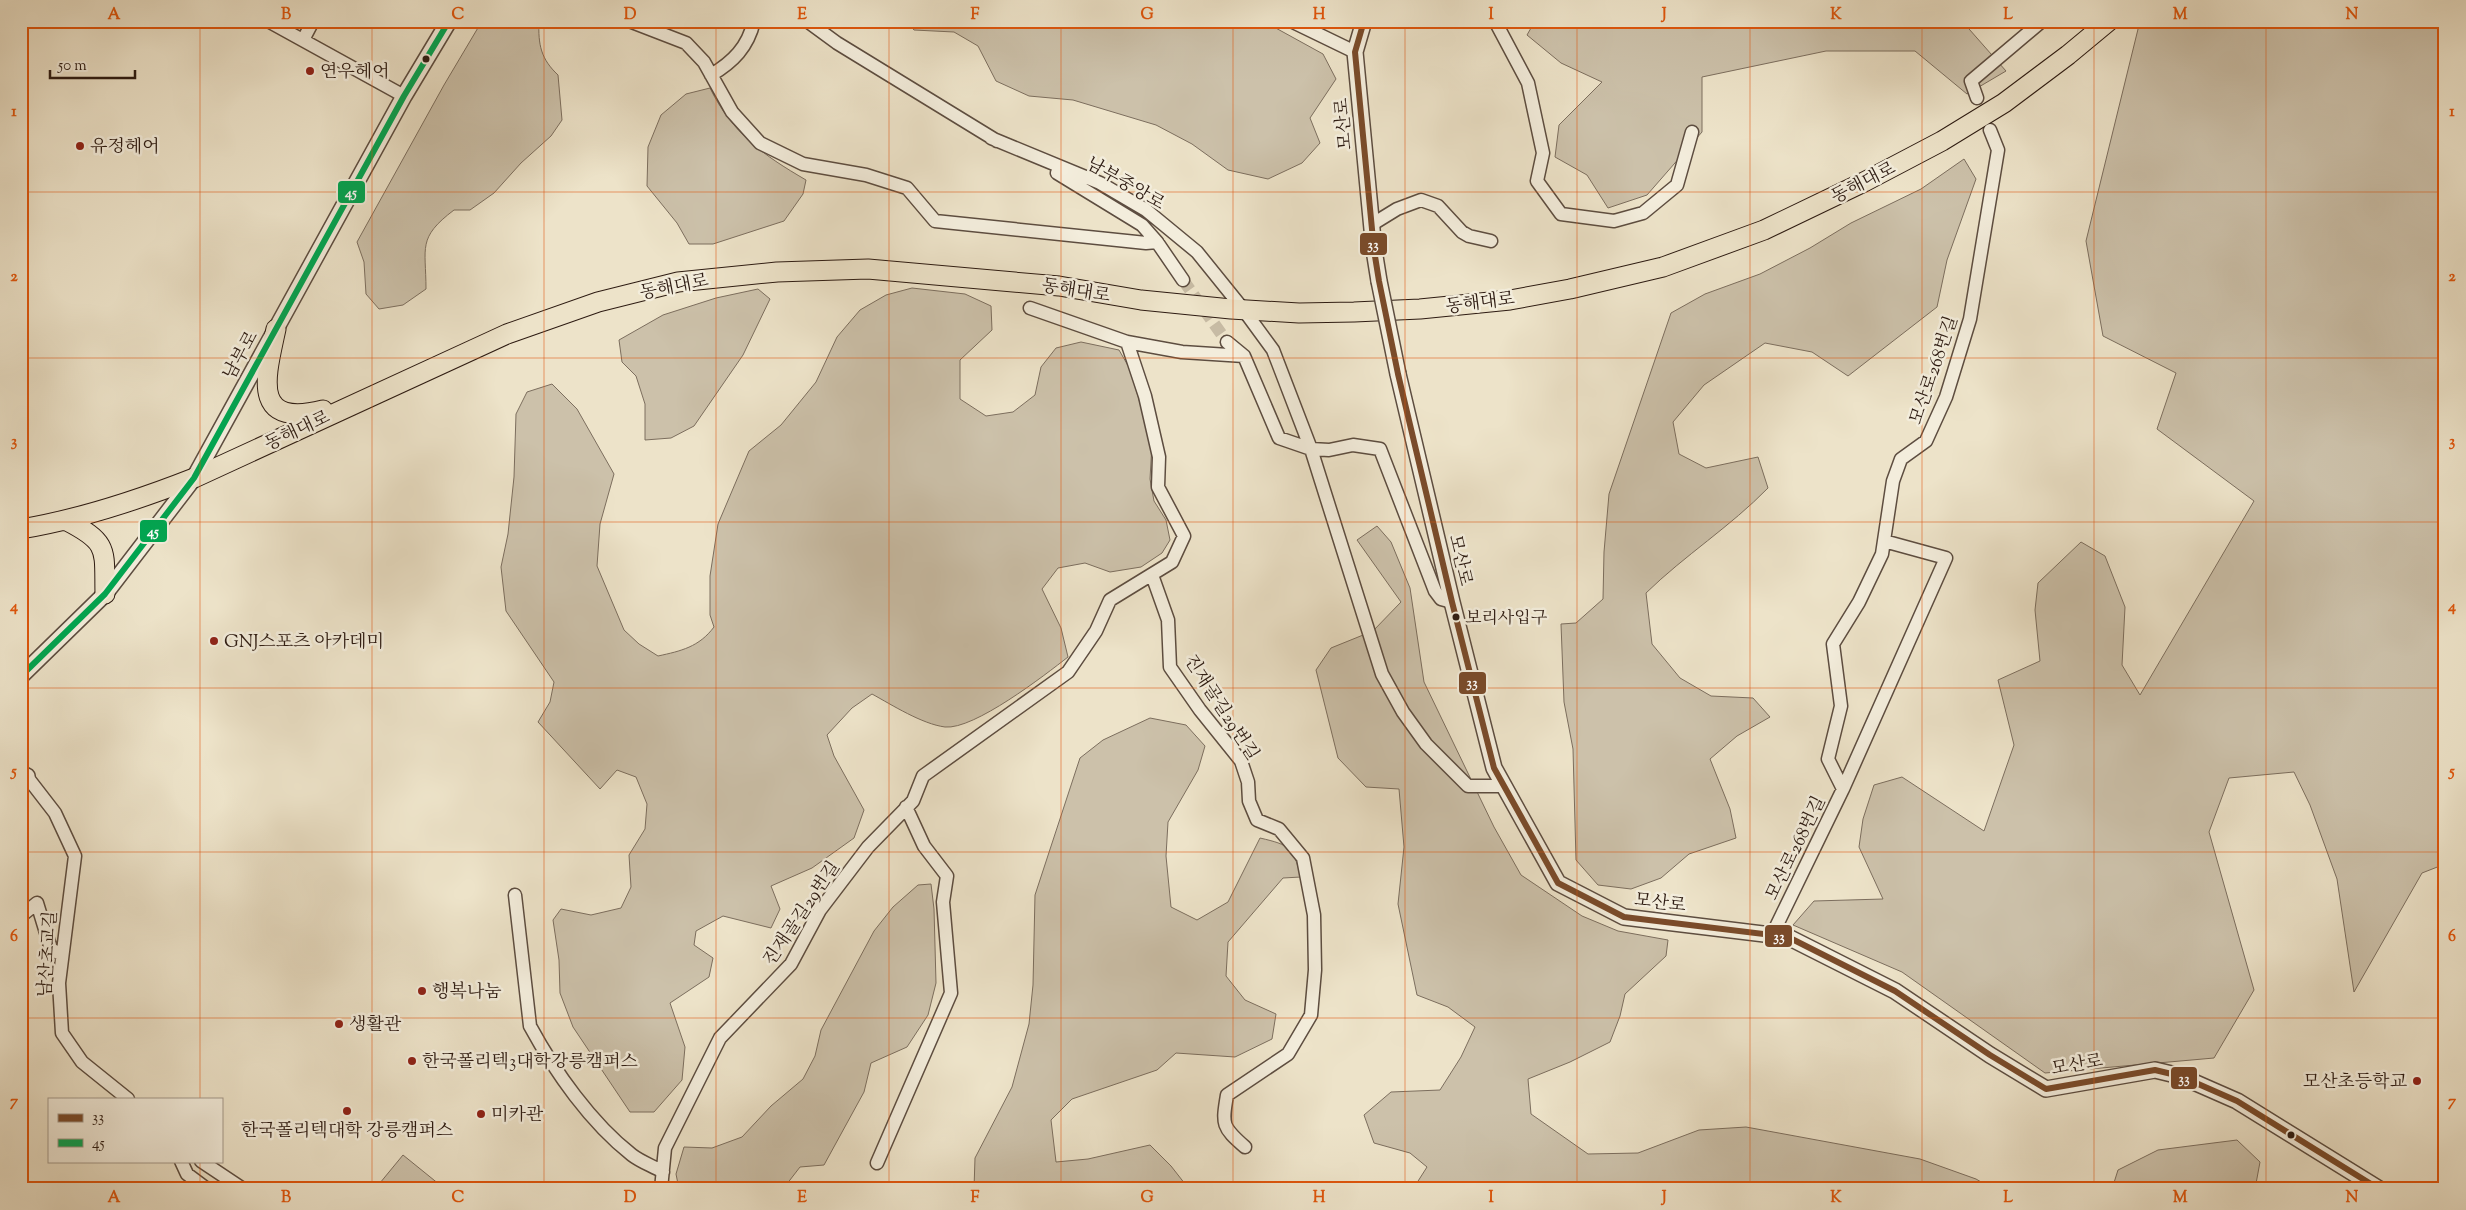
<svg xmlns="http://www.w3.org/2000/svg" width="2466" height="1210" font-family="'Sorts Mill Goudy','Noto Serif KR',serif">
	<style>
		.green { fill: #ccc1aa; stroke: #7c6e5e }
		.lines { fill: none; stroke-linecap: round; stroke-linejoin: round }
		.minor-tunnel { stroke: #c7bba4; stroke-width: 12; stroke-dasharray: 12 6; stroke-linecap: butt }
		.minor-casing { stroke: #5d4d40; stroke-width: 15 }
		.tertiary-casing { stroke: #5d4d40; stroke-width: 18 }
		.primary-casing { stroke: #2d1b12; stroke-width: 21 }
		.minor { stroke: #f3eddc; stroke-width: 12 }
		.tertiary { stroke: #f3eddc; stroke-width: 15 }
		.primary { stroke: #ede3c9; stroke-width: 19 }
		.tertiary-bridge-casing { stroke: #5d4d40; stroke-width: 18; stroke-linecap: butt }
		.tertiary-bridge { stroke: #f3eddc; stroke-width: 15 }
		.bus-1-casing { stroke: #f3eddc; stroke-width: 10 }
		.bus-2-casing { stroke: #f3eddc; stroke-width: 10 }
		.bus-1 { stroke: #7a4b2a; stroke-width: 6 }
		.bus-2 { stroke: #00a651; stroke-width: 6 }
		.grid { fill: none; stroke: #df560c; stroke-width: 1; stroke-opacity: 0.55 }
		.bus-dot { fill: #2d1b12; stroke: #f3eddc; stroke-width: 2 }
		.poi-dot { fill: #8f2418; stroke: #f3eddc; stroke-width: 2 }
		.labels { text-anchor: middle; stroke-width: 5; stroke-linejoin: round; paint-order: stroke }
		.bus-label { font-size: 17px; fill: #2d1b12; stroke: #f3eddc; text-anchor: start }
		.poi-label { font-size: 18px; fill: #2d1b12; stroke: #f3eddc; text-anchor: start }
		.street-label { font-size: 18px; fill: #2d1b12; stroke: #f3eddc }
		.line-badge { stroke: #f3eddc; stroke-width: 2 }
		.badge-label { font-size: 14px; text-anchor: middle; font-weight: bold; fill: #fff }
		.neatline { fill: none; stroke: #df560c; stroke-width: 2 }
		.grid-label { font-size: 16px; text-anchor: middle; font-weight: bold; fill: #df560c }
	</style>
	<rect width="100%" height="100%" fill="#ede3c9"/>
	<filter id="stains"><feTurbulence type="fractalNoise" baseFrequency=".004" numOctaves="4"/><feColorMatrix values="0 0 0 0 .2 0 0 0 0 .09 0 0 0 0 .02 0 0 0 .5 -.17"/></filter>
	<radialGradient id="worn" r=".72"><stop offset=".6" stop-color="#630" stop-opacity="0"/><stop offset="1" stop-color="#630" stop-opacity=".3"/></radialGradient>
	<path class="green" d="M482,21h57c-1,24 2,38 19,54l4,45 -11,16 -30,27 -27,30 -24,17h-16c-37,28 -28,37 -28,79l-23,16 -24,4 -13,-15 -2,-32 -7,-20 87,-157z
		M906,21h357l60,33 13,25 -26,39 10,25 -18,20 -34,16 -40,-9 -36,-26 -36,-19 -83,-25 -44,-4 -33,-15 -18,-35 -24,-14 -40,-2z
		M1535,21h63l12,7 4,-7h348l44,50 -39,23 -52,-43h-89l-124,26v55l-55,63 -39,13 -21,-33 -32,-18 4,-32 43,-43 -41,-19 -34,-28z
		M2140,21h305v843l-23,9 -68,119 -17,-113 -27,-74 -16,-33 -65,6 -20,54 45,158 -40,68 -169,15 -143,-101 -109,-47 21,-24 69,-2 -24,-52 4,-28 11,-34 28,-8 82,54 30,-86 -16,-65 42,-19 -5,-51 3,-27 43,-41 24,14 20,51 -3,58 18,30 114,-194 -97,-72 19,-56 -73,-37 -17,-95z
		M710,88c22,45 53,67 96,92l-3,14 -19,27 -71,23h-24l-12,-21 -30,-37 1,-39 13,-32 25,-21z
		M1964,159l12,20 -29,81 -10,47 -89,69 -36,-24 -47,-9 -61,42 -31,37 6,32 27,14 52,-11 10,31c-38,39 -83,67 -122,105l6,51 28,34 31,18 42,2 17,19 -33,19 -27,23 20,50 6,29 -47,16 -28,24 -30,11 -33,-4 -22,-25 -3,-111 -9,-47 -3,-78 15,-1 27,-24 1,-47 5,-58 62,-181 34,-19 55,-20 50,-26 41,-25 70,-34z
		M912,288l53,6 26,12 1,24 -32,30v39l26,17 27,-4 22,-17 6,-28 15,-19 25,-6 38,8 11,19 22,75 -2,35 4,22 12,19 4,20 -8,13 -21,14 -31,5 -25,-9 -27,5 -16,21 19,39 7,29c-23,18 -94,73 -123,70 -23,-3 -53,-22 -73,-33l-20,14 -25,27 7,21 30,54 -10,28 -42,30 -41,18 9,23 -9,19 -48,-12 -27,15 -2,14 19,13 -4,19 -39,26 15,44 -3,33 -28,32h-24l-57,-85 -13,-34 -1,-33 -6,-40 8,-11 30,6 30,-7 10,-21 -2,-32 16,-26 2,-25 -11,-27 -19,-7 -17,19 -62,-67 12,-20 4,-20 -48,-71 -5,-44 7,-33 6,-57 2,-63 11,-22 25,-8 25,25 37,65 -14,50 -3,42 27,64 15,14 19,12c23,-5 41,-9 56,-29l-4,-12v-39l8,-52 31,-73 32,-26 35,-43 21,-45 23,-27 26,-15z
		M758,289l12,10 -27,56 -49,71 -23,12 -26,2v-36l-9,-28 -14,-14 -3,-22 44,-25 53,-17z
		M1377,526l14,16 19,46 14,94 70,145 27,48 61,41 36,15 50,9 -2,16 -41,38 -5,22 -10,26 -40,20 -42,17 3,35 57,40 50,-1 61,-23 47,-3 174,32 56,20 17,10h-221l-33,-7 -8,7h-318l14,-22 -17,-14 -36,-10 -10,-28 27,-23 49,-2 21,-33 14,-30 -27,-20 -31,-12 -19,-91 6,-57 -5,-58 -33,-2 -28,-29 -22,-88 15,-22 42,-17 28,-29 -44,-62z
		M1150,718l36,7 19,21 -7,24 -30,52 -2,34 5,51 26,13 31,-18 32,-64c30,7 33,9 41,39l-18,1 -55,64 -2,34 19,24 31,14 -4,25 -37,18 -59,-4 -19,17 -85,29 -21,21 5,42 32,-3 62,-14 21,21 18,23h-215l1,-31 37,-71 17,-63 4,-39 2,-90 45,-137 23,-18z
		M931,884l3,25 2,74 -8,32 -21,32 -36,16 -7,29 -40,73 -24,2 -17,22h-104l-3,-15 8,-27 28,1 30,-11 29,-31 32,-27 12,-23 6,-26 53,-99 19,-24 25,-22z
		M2237,1140l23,22 -5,27h-143l6,-19 40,-20z
		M403,1155l42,34h-70z"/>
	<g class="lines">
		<path class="minor-tunnel" d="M1183,280l44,62"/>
		<defs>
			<path id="minor" d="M268,21l136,75
				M629,21l57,22 18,19 28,50 28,31 43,21 63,11 41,13 28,33 211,22 11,-1
				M807,21l30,22 160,98
				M1291,21l64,31
				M1495,21l33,62 15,70 -6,28 24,33 53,7 29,-8 34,-28 15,-53
				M303,40l10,-19
				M711,75c22,-13 37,-28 43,-54
				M1977,98l-6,-17 71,-60
				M991,138l109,45 46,27 51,42 46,57 30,41 38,99 71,225 21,38 23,32 42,42h36
				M1057,173l85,52 15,17 26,38
				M1371,225l26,-16 24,-9 17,6 24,26 7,4 22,5
				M1030,308l97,34 55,10 62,4
				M1227,342l17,14 35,82 32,11 18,1 24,-5 27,4 55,142 6,8 11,3
				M1152,575l16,45 2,47 30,43 41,51 7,21 1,19 8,19 22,9 24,29 11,57 1,55 -4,45 -23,39 -61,41c-5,30 -5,32 18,52
				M21,769l34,44 20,43 -16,127 3,50 20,29 46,37
				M1843,789l103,-231 -62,-17
				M515,895l15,131c25,46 61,97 102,129 9,7 21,11 31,17
				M21,916l16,-13 14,46 11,6
				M1772,935l71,-146 -15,-30 13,-53 -8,-62 26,-42 23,-48 11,-73 8,-22 25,-18 20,-44 24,-78 28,-169 -8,-20
				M181,1161l6,13 20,15
				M201,1161l42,28
				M877,1163l74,-170 -8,-91 4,-26 -23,-30 -18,-39
				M661,1189l4,-41 55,-110 71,-74 29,-54 48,-63 45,-46 10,-25 145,-104 28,-41 14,-31 62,-38 12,-26 -26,-49 1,-30 -14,-61 -18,-54"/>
			<path id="tertiary" d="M1364,21l-9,31 19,198 5,31
				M1398,374l54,228 42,166 64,115 66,34 164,20 107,54 95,64 56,34 109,-19 25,6 57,25 142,88
				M21,676l84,-82 89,-116 210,-382 45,-75
				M21,779l6,-3"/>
			<path id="primary" d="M276,329c-10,47 -26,99 47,81
				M67,521c43,22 37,29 38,73
				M21,529c60,-10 117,-29 173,-51l313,-144 91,-32 80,-20 99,-10 91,-3 191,17 82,14 90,9 68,4 55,-1 66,-3 90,-9 60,-11 93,-22 101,-37 100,-48 78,-41 62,-38 64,-48 41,-34"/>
		</defs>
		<use href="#minor" class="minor-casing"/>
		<use href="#tertiary" class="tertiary-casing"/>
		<use href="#primary" class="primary-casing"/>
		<use href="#minor" class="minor"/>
		<use href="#tertiary" class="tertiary"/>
		<use href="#primary" class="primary"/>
		<defs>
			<path id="tertiary-bridge" d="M1379,281l19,93"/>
		</defs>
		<use href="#tertiary-bridge" class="tertiary-bridge-casing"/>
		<use href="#tertiary-bridge" class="tertiary-bridge"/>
		<defs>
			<path id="bus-1" d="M1364,21l-9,31 19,198 5,31 19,93 54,228 42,166 64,115 66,34 164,20 107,54 95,64 56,34 109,-19 25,6 57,25 142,88"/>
			<path id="bus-2" d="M21,676l84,-82 89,-116 210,-382 45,-75"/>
		</defs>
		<use href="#bus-1" class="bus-1-casing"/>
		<use href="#bus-2" class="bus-2-casing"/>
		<use href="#bus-1" class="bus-1"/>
		<use href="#bus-2" class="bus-2"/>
	</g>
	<path class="grid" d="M200,21v1078M372,21v1168M544,21v1168M716,21v1168M889,21v1168M1061,21v1168M1233,21v1168M1405,21v1168M1577,21v1168M1750,21v1168M1922,21v1168M2094,21v1168M2266,21v1168M21,192h2424M21,358h2424M21,522h2424M21,688h2424M21,852h2424M21,1018h2424M200,1161v28"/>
	<g class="bus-dot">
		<circle cx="426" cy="59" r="4.5"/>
		<circle cx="1456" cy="617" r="4.5"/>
		<circle cx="2291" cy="1135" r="4.5"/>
	</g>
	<g class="poi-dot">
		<circle cx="310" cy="71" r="5"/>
		<circle cx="80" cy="146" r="5"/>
		<circle cx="214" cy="641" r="5"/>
		<circle cx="422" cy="991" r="5"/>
		<circle cx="339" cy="1024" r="5"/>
		<circle cx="412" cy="1061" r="5"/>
		<circle cx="2417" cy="1081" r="5"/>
		<circle cx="347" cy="1111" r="5"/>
		<circle cx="481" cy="1114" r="5"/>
	</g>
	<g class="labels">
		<g class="bus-label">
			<text x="1465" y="623">보리사입구</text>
		</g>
		<g class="poi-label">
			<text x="320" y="77">연우헤어</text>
			<text x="90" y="152">유정헤어</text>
			<text x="224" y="647">GNJ스포츠 아카데미</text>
			<text x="432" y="997">행복나눔</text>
			<text x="349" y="1030">생활관</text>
			<text x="422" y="1067">한국폴리텍3대학강릉캠퍼스</text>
			<text x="2407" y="1087" text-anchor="end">모산초등학교</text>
			<text x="491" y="1120">미카관</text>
			<text x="347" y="1136" text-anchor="middle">한국폴리텍대학 강릉캠퍼스</text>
		</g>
		<g class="street-label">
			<text transform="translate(1343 124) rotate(-95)" y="6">모산로</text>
			<text transform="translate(1863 182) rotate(-27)" y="6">동해대로</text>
			<text transform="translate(1126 183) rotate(30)" y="6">남부중앙로</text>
			<text transform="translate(674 286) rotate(-11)" y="6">동해대로</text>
			<text transform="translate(1076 290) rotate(9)" y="6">동해대로</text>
			<text transform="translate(1480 302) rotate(-7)" y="6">동해대로</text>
			<text transform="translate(240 355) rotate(-61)" y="6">남부로</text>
			<text transform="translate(1933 370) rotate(-71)" y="6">모산로268번길</text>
			<text transform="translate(297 430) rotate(-25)" y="6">동해대로</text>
			<text transform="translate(1461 560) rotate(77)" y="6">모산로</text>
			<text transform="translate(1222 707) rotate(57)" y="6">진재골길29번길</text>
			<text transform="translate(1795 848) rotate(-64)" y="6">모산로268번길</text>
			<text transform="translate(1660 902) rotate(7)" y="6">모산로</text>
			<text transform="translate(801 913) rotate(-56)" y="6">진재골길29번길</text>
			<text transform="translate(47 954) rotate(-86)" y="6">남산초교길</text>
			<text transform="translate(2077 1064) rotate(-10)" y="6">모산로</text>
		</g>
	</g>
	<g class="line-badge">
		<rect x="337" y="180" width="29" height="24" rx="5" fill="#00a651"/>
		<rect x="1359" y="232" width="29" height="24" rx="5" fill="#7a4b2a"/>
		<rect x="139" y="519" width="29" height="24" rx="5" fill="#00a651"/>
		<rect x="1458" y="671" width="29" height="24" rx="5" fill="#7a4b2a"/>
		<rect x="1764" y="924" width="29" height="24" rx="5" fill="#7a4b2a"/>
		<rect x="2170" y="1066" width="28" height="24" rx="5" fill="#7a4b2a"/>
	</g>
	<g class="badge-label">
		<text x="351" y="197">45</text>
		<text x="1373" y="249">33</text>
		<text x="153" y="536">45</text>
		<text x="1472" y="687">33</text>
		<text x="1779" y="941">33</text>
		<text x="2184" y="1083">33</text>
	</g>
	<rect width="2466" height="1210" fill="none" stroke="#ede3c9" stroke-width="55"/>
	<rect x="48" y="1098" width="175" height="65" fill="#f3eddc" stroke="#a4998b"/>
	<rect x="58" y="1114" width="25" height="8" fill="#7a4b2a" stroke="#a4998b"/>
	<text x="92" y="1122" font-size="15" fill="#2d1b12">33</text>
	<rect x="58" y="1139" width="25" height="8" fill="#00a651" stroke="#a4998b"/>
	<text x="92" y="1148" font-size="15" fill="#2d1b12">45</text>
	<path d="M50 70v8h85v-8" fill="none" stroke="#2d1b12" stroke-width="2.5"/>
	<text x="58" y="70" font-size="15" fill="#2d1b12" stroke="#f3eddc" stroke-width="4" paint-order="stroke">50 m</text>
	<rect x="28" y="28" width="2410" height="1154" class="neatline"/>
	<g class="grid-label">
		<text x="114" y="19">A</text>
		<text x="286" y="19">B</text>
		<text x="458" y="19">C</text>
		<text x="630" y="19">D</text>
		<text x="802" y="19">E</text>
		<text x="975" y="19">F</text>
		<text x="1147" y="19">G</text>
		<text x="1319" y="19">H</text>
		<text x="1491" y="19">I</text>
		<text x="1664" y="19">J</text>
		<text x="1836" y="19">K</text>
		<text x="2008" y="19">L</text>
		<text x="2180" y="19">M</text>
		<text x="2352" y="19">N</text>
		<text x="14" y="116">1</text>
		<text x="2452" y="116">1</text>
		<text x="14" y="281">2</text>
		<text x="2452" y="281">2</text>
		<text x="14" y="446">3</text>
		<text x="2452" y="446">3</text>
		<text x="14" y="611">4</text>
		<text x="2452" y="611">4</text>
		<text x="14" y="776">5</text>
		<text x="2452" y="776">5</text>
		<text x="14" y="941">6</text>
		<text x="2452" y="941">6</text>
		<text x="14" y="1106">7</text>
		<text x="2452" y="1106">7</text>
		<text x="114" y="1202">A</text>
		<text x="286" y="1202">B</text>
		<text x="458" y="1202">C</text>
		<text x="630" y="1202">D</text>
		<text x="802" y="1202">E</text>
		<text x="975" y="1202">F</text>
		<text x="1147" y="1202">G</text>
		<text x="1319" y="1202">H</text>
		<text x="1491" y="1202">I</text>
		<text x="1664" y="1202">J</text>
		<text x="1836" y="1202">K</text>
		<text x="2008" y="1202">L</text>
		<text x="2180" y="1202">M</text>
		<text x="2352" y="1202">N</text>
	</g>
	<rect width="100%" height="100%" filter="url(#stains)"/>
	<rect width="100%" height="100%" fill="url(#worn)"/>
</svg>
